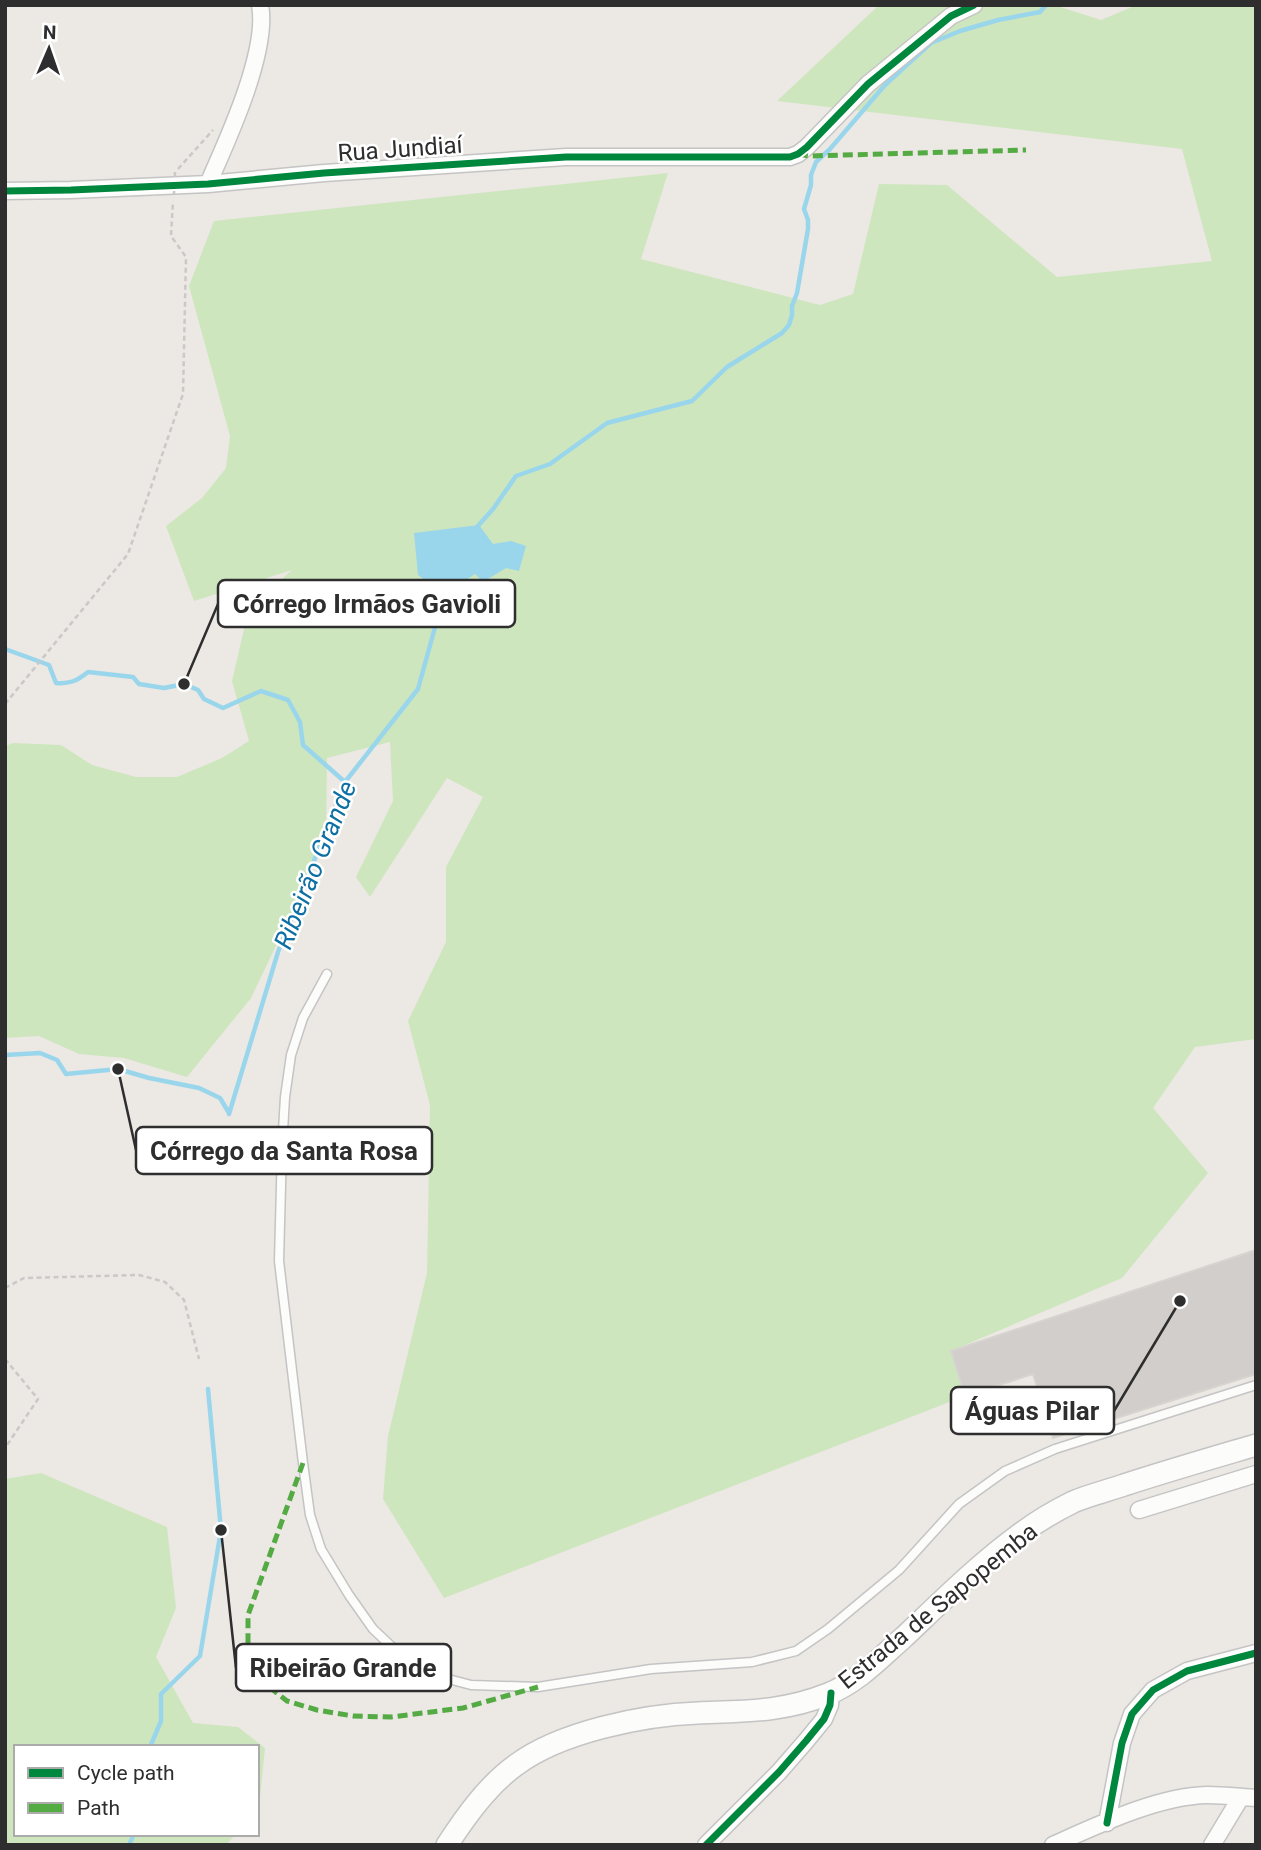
<svg xmlns="http://www.w3.org/2000/svg" width="1261" height="1850" font-family="Roboto,sans-serif">
	<style>
		.green { fill: #cee6be }
		.water { fill: #99d6ec }
		.lines { fill: none; stroke-linecap: round; stroke-linejoin: round }
		.stream { stroke: #99d6ec; stroke-width: 4.5 }
		.building { fill: #d1cecb; stroke: #d7d4d0; stroke-width: 2 }
		.service-casing { stroke: #c5c4c5; stroke-width: 11 }
		.minor-casing { stroke: #c5c4c5; stroke-width: 19 }
		.secondary-casing { stroke: #c5c4c5; stroke-width: 24 }
		.path { stroke: #c9c9c8; stroke-width: 2.5; stroke-dasharray: 5 3.5; stroke-linecap: butt }
		.service { stroke: #fcfcfb; stroke-width: 8 }
		.minor { stroke: #fcfcfb; stroke-width: 16 }
		.secondary { stroke: #fcfcfb; stroke-width: 21 }
		.path-bridge { stroke: #c9c9c8; stroke-width: 2.5; stroke-dasharray: 5 3.5; stroke-linecap: butt }
		.quiet { stroke: #54ab44; stroke-width: 5; stroke-dasharray: 10 5; stroke-linecap: butt }
		.cycleway-casing { stroke: #fff; stroke-width: 11 }
		.cycleway { stroke: #00873e; stroke-width: 7 }
		.labels { text-anchor: middle; stroke-width: 5; stroke-linejoin: round; paint-order: stroke }
		.street-label { font-size: 24px; fill: #2e2e2e; stroke: #fff }
		.water-label { font-size: 26px; font-style: italic; fill: #0d6fa3; stroke: #fff }
		.leader { fill: none; stroke: #2e2e2e; stroke-width: 2.5 }
		.callout-dot { fill: #2e2e2e; stroke: #fff; stroke-width: 2.5 }
		.callout { fill: #fff; stroke: #2e2e2e; stroke-width: 2.5 }
		.callout-label { font-size: 26px; text-anchor: middle; font-weight: bold; fill: #2e2e2e }
	</style>
	<rect width="100%" height="100%" fill="#ece8e4"/>
	<path class="green" d="M879,5h175l47,15 36,-15h119v1034l-61,8 -42,61 55,65 -86,105 -171,73 14,45 -521,202 -61,-99 5,-63 39,-163 3,-168 -22,-84 38,-79v-75l37,-70 -36,-19 -77,119 -14,-20 37,-76 -3,-59 -63,16 -1,83 -75,157 -64,79 -63,-19 -45,-4 -40,-18 -34,2v-292l8,-3 48,2 31,20 44,12h41l45,-19 27,-17 -17,-60 17,-73 43,-38 -98,31 -28,-75 36,-28 24,-30 4,-32 -41,-150 25,-65 454,-48 -27,86 179,46 33,-11 26,-110 68,1 110,92 155,-16 -30,-112 -405,-48z
		M41,1473l126,54 9,81 -20,49 37,66 45,4 27,21 -6,60 -2,3v-64h-241v87h220l-10,11h-221v-366z"/>
	<path class="water" d="M479,525l14,19 18,-3 15,5 -7,25 -13,-3 -23,14 -8,-8 -31,20 -26,-19 -4,-42z"/>
	<g class="lines">
		<path class="stream" d="M477,527l16,-18 23,-33 34,-12 57,-41 85,-22 35,-34 55,-34 7,-8 3,-10v-9l5,-13 11,-64v-9l-4,-11 7,-24v-10l5,-13 14,-13 55,-64 46,-42 29,-12 38,-11 42,-8 6,-7
			M5,649l44,16 7,18c14,1 21,-2 32,-11l45,5 6,7 25,4 20,-4 14,6 6,9 19,9 38,-17 27,9 12,22 3,23 42,37
			M5,1055l35,-2 17,7 9,14 52,-5 31,9 50,10 21,10 9,15
			M229,1114l49,-162 67,-170 73,-93 27,-98
			M150,1747l11,-26v-27l39,-38 21,-126 -13,-141
			M129,1845l5,-11"/>
	</g>
	<path class="building" d="M1256,1250v124l-203,64 -20,-64 -68,22 -14,-45z"/>
	<g class="lines">
		<defs>
			<path id="service" d="M327,974l-24,44 -12,37 -6,42 -3,51 -3,113 24,202 7,52 11,34 28,46 24,34 34,32 30,15 34,9 67,2 113,-18 101,-7 44,-11 32,-22 71,-59 60,-66 46,-33 50,-22 201,-64"/>
			<path id="minor" d="M208,184c19,-43 61,-133 52,-179
				M5,191l66,-1 137,-6 116,-11 242,-16h224l8,-3 9,-7 61,-63 83,-68 23,-11
				M1139,1510l117,-36
				M1107,1823l15,-80 10,-29 21,-24 34,-19 69,-18
				M706,1845l73,-73 27,-31 18,-22 6,-14 1,-12
				M1053,1845c45,-20 105,-49 154,-50 16,0 33,2 49,3
				M1212,1845l29,-48"/>
			<path id="secondary" d="M447,1845c19,-29 41,-60 69,-80 44,-33 127,-50 182,-52 47,-2 85,-1 130,-19 30,-12 52,-36 76,-57 38,-36 76,-74 119,-105 15,-11 34,-22 50,-30 16,-7 34,-11 51,-17 43,-14 88,-27 132,-40"/>
		</defs>
		<use href="#service" class="service-casing"/>
		<use href="#minor" class="minor-casing"/>
		<use href="#secondary" class="secondary-casing"/>
		<path class="path" d="M178,169l35,-39
			M5,704l123,-150 55,-160 3,-137 -15,-21 2,-35
			M5,1288l19,-10 115,-3 26,7 19,18 15,59
			M5,1359l33,40 -33,49"/>
		<use href="#service" class="service"/>
		<use href="#minor" class="minor"/>
		<use href="#secondary" class="secondary"/>
		<path class="path-bridge" d="M174,194l1,-22"/>
		<path class="quiet" d="M798,154l11,2 217,-6
			M303,1463l-55,152v31l7,22 8,14 24,19 30,9 36,6 38,1 72,-9 75,-21"/>
		<defs>
			<path id="cycleway" d="M5,191l66,-1 137,-6 116,-11 242,-16h224l8,-3 9,-7 61,-63 83,-68 23,-11
				M1107,1823l15,-80 10,-29 21,-24 34,-19 69,-18
				M706,1845l73,-73 27,-31 18,-22 6,-14 1,-12"/>
		</defs>
		<use href="#cycleway" class="cycleway-casing"/>
		<use href="#cycleway" class="cycleway"/>
	</g>
	<g class="labels">
		<g class="street-label">
			<text transform="translate(400 149) rotate(-4)" y="8">Rua Jundiaí</text>
			<text transform="translate(938 1606) rotate(-39)" y="8">Estrada de Sapopemba</text>
		</g>
		<g class="water-label">
			<text transform="translate(315 865) rotate(-68)" y="9">Ribeirão Grande</text>
		</g>
	</g>
	<path class="leader" d="M184 684L218 604M118 1069L136 1150M1180 1301L1114 1411M221 1530L236 1668"/>
	<g class="callout-dot">
		<circle cx="184" cy="684" r="7"/>
		<circle cx="118" cy="1069" r="7"/>
		<circle cx="1180" cy="1301" r="7"/>
		<circle cx="221" cy="1530" r="7"/>
	</g>
	<g class="callout">
		<rect x="218" y="580" width="297" height="47" rx="7"/>
		<rect x="136" y="1127" width="296" height="47" rx="7"/>
		<rect x="951" y="1387" width="163" height="47" rx="7"/>
		<rect x="236" y="1644" width="215" height="47" rx="7"/>
	</g>
	<g class="callout-label">
		<text x="367" y="613">Córrego Irmãos Gavioli</text>
		<text x="284" y="1160">Córrego da Santa Rosa</text>
		<text x="1032" y="1420">Águas Pilar</text>
		<text x="343" y="1677">Ribeirão Grande</text>
	</g>
	<rect width="1261" height="1850" fill="none" stroke="#2e2e2e" stroke-width="14"/>
	<rect x="14" y="1745" width="245" height="91" fill="#ffffff" stroke="#ababab" stroke-width="2"/>
	<rect x="28" y="1768" width="35" height="10" fill="#00873e" stroke="#ababab" stroke-width="2"/>
	<text x="77" y="1780" font-size="21" fill="#2e2e2e">Cycle path</text>
	<rect x="28" y="1803" width="35" height="10" fill="#54ab44" stroke="#ababab" stroke-width="2"/>
	<text x="77" y="1815" font-size="21" fill="#2e2e2e">Path</text>
	<g transform="translate(49 49) rotate(2)" stroke="#ffffff" stroke-width="5" paint-order="stroke">
	<path d="M0-5L12 26L0 18L-12 26Z" fill="#2e2e2e"/>
	<text y="-10" font-size="19" font-weight="bold" text-anchor="middle" fill="#2e2e2e">N</text>
	</g>
</svg>
